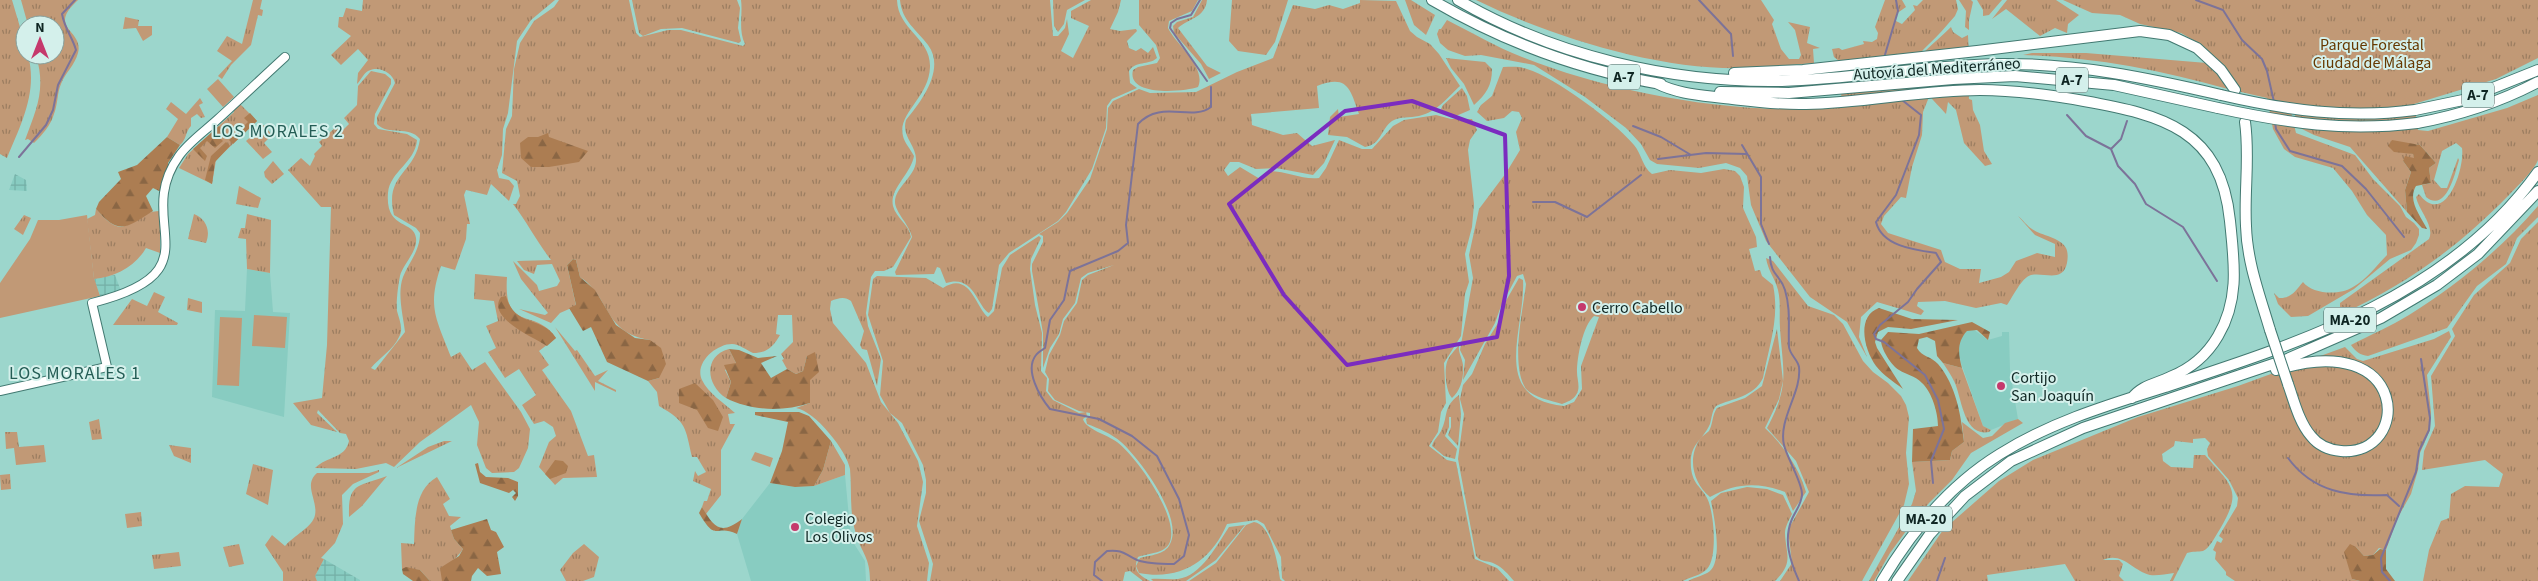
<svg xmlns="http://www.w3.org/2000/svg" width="2538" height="581" font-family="'Source Sans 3',sans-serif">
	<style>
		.built { fill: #88ccc1 }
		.industrial { fill: url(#industrial-grid) }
		.grass { fill: url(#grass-tufts) }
		.forest { fill: url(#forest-firs) }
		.pitch { fill: #c19976 }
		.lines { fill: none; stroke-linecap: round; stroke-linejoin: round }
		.stream { stroke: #7c7399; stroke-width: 2 }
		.secondary-casing { stroke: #427971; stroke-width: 10 }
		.highway-casing { stroke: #427971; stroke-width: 12 }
		.secondary { stroke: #fff; stroke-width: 8 }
		.highway { stroke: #fff; stroke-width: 10 }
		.highway-bridge-casing { stroke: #427971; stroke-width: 12; stroke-linecap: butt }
		.highway-bridge { stroke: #fff; stroke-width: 10 }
		.marked { fill: none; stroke: #7b2cbf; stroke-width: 4; stroke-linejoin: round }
		.poi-dot { fill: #c5396c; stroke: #d4f0eb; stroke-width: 2 }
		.labels { text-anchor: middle; stroke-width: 4; stroke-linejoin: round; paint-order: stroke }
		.shield { fill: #d4f0eb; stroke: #4a635f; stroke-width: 1 }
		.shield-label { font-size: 15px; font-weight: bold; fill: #0f2623 }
		.park-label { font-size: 16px; fill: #663800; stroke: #d4f0eb }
		.street-label { font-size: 16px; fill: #0f2623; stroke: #d4f0eb }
		.poi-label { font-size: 16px; fill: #0f2623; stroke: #d4f0eb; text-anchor: start }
		.neighbourhood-label { font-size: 18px; letter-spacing: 1px; fill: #245d55; stroke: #d4f0eb }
	</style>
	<defs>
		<pattern id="industrial-grid" width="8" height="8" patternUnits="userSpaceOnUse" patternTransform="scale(1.25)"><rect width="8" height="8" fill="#88ccc1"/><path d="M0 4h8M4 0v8" fill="none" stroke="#74afa6"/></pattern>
		<pattern id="grass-tufts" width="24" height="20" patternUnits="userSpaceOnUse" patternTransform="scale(1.25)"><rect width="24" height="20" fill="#c19976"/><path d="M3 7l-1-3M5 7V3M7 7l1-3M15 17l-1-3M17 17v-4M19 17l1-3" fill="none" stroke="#9b7d60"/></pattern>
		<pattern id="forest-firs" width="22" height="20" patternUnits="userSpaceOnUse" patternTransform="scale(1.25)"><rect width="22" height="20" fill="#ac7d52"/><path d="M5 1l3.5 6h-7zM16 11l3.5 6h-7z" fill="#8a6644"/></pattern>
	</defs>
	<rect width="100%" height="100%" fill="#9cd6cc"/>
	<path class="built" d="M247,269l23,4 3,39 17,1 -6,104 -72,-20 3,-87 30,1z
		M1973,329l15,11 14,-4v-4h7l1,39 8,48 -27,11 -8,-4 -22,-63 -3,-16 3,-9 6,-7z
		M845,475l6,64 14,22 1,20h-115l-14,-47 5,-15 28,-36 25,4 19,-1z"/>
	<path class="industrial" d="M15,174l11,6 1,11 -18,-1z
		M115,275l6,16 -21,5 -6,-17z
		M324,559l36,21v1h-43l-2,-5z"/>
	<path class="grass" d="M0,0h12l13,44v11h3c10,37 -7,69 -21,103l-7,-4z
		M21,0h57c-32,29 6,29 0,53 -3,12 -13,20 -17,31 -4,9 -3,20 -7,30 -3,11 -12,21 -20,29l-6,-4 -3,1c12,-32 21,-51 11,-85h19v-30h-27z
		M253,0h9l-2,9 3,1 -1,6 -4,-1 -7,30 -20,20 -9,14 -4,-3 14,-15 -15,-10 10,-15 15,8z
		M363,0h192l-24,20 -14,21 -9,72 -5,16 -1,26 -5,15 2,8 10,2 5,6 -5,15 -18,-17 -4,11 -21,-5 -2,5 6,29h-3l-1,15 -11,31 -14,-4c-14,41 -5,52 10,91l9,-5 12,18 13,-8 36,50 9,17 -2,19 -9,20 -5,4 -22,1 -6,-5 -9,-23 2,-23 -8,-17 -51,37 -26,25 -8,-4 -30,6 -41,-1c12,-12 30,-9 34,-27l-3,-7 -6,-1 -22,-23 -1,3 20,19 -26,-7 -18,-22 29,-5 5,-53 4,-138h-10l-33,-37 13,-12 9,8 5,-10 -1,-2 8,-8 -3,-4 17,-15 5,5 8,-8 -5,-6 13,-13 1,-19 13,-15 14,3 6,5v5l-16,30 -1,10 4,5 29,5 10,6c-2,23 -27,31 -29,53 -3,37 26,27 28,45 2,13 -13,26 -16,38 -2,10 -4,26 -3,35 2,8 7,18 2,26 -5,12 -20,21 -28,31l4,2 30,-38c-2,-17 -8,-38 -2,-55 6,-15 17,-26 17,-44l-4,-5 -22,-13c-10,-41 21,-41 26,-76 -11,-14 -32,-3 -43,-15v-7l18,-34c-2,-10 -16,-18 -27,-12 -5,3 -7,9 -11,13l1,-11 10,-13 -10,-11 -17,16 -10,-10 20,-19 -13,-9 1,-10h4l3,-9 16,3z
		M559,0h70l7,33 4,4 28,-7h13l62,16 2,-2c-7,-14 -2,-29 -4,-44h156c1,30 34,38 33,67 -1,31 -33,46 -27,69 1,6 8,14 11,20 -3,18 -25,33 -21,50 3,12 16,18 18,31l-18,30 -9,4h-9l-4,6 -5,36 2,13 13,33 -4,27 -10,-36 -5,-1 -2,-4 4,-14 -13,-30c-6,-5 -13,-3 -20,0l-1,8 3,14 33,40 15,39 17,21 20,38 5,21 -6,44 12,37 -2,18h-57c0,-24 -8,-27 -14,-47 -7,-21 -4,-43 -6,-65 -3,-18 -35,-58 -54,-61l14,-5 -3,-47 -4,15 -7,3 -9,-5 -5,-9 2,-1 -3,-5 12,-12 -1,-27h-14l-2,19 4,1c-7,12 -13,18 -27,18 -7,-3 -14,-9 -21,-9 -16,0 -38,19 -30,36 6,13 22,23 33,33l-7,1 2,10h5l-14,26v45l-15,19 -4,-7 2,-6h3l4,-12 -18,-8 2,-10 3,5 8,-4 -9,-15h-5c-7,-30 -5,-35 -33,-51l-2,-14 -9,-11 11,-3 -9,-38c-47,-7 -39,-43 -70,-63l-4,-17 -3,-1 -6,6 9,41 -16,7 -9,10 -32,-14 26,6 3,-2 -27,-34 -8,-18 24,24 2,6 18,-5 3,-5 -8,-17 -15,1 -3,9 -10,-4 -7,-9 34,-1c-14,-18 -24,-38 -38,-56h3l4,-8 -3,-15 -15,-8 4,-44 6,-13 2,-47 6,-26 14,-22 20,-14z
		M632,0h105l3,8 -2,20 3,13 -2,2 -57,-15 -21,1 -18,7 -4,-3z
		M900,0h150l3,36h5l7,-8 2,-9 2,15 -8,17 12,7 16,-32 -18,-8v-7l20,-11h30l-3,12 -8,17 10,2 16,-2 1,2 -10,10 2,7 7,3 5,-3 7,5 5,-6 4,11c-9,8 -21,2 -28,13l1,12 7,5 -25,11 -5,7 -1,22 -14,41 -26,43 -8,9 -49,32 -10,12 -7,44 -3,4c-12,-7 -15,-39 -43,-30l-6,-15 -3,-1 -3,7 -38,1 -1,-3 17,-35c-3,-13 -17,-25 -17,-35 0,-15 20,-25 21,-41 1,-16 -15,-24 -10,-41 15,-18 40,-51 22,-75 -12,-16 -26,-24 -28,-45z
		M1053,0h32l-18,10 -3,14 -6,8 -4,-6z
		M1139,0h59l-6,11 -23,10 -1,7c7,15 39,40 30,59 -14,5 -72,10 -65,-17l5,-3 19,-4 3,-5 -4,-13 -17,-20z
		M1202,0h5c-2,18 -18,18 -29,28l29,38 14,7 -12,6 -8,-15 -27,-31 -1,-7 4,-4 16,-5z
		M1232,0h56l-13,42 -9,13 -28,-4 -9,-10z
		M1360,0l36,1 14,30 7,6 13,7 9,10 21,32c-12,11 -23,26 -41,30 -9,2 -19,0 -27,5 -12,9 -10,23 -27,26l-18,-10 -19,-2 2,-18 8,-8 1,8 20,-3c-9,-25 -11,-40 -42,-28l2,22 -68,6 1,11 31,10 14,-2 15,13 23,-6 -11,23 -11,12 -37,-7 -20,1 -17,-7h-9l-6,8 4,6 12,-9 20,12 9,-8c18,0 33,9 50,7l7,-10 13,-28 23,9h10l21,-23 11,-6 32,-5 15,4h21l5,11 -7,10 -2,10 6,54 -2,23 -7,27 4,28 -4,12 -4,42 -17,27 2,40 -5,9 -3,20 -9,14 18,14 9,2 19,97 22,9 12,13h-224l-3,-3 -1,-21 -17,-33 -7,-4 -30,4c-16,37 -46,57 -88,49l-3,-7 4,-8c10,-3 25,-3 30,-14 14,-26 -30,-85 -49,-102 -9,-8 -23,-14 -34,-18l-1,-5 4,-3v-3l-11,-2 -24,-11 -7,-9 1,-12 -4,-7 4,-17 11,-20 4,-14 13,-18 5,-23 6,-5 26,-10 -26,8 -7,5 -6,25 -12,16 -4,15 -9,14 -7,20v-35l-11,-62v-7l11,-22v-6l-4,-2 19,-12 9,-9 23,-34 17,-50 1,-21 5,-7 26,-12 11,4 46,-1 41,-20 36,-14 20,-53 22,4 14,-4 14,4 17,-6z
		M1405,0h6l24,15 -9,20 -12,-10z
		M1476,0h285l13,20 -2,4 9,25 8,10h10l2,-4 -6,-25 -7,-8 22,5 -3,16 13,5 -7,1 1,14c-23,2 -45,4 -68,5 -85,3 -194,-31 -270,-68z
		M1885,0h17l4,7 -10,7v7l6,3 13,-14 -2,-5 4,1 6,-6h33l2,9 -3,7c-9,10 -17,20 -27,29 -22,21 -26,32 1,52l-6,15 -1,23 -10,32 -6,31 -5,-1 -17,19 -3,8 7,9 53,17 4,12 15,7h21l-2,14 22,-6 8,-5 7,-11 21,-8 18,4v-13l-20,-9 -17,-19c5,4 9,10 14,13 10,7 28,8 34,19 2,4 2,10 1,15 -4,20 -23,9 -36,12 -10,3 -18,22 -24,30l-6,-2 -25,5 -31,-7 -27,1 -1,4 7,5 -3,4 -44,-13 -16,15 -2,20 8,20 -20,-35 -37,-25 -44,-56 -15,-36 -4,-29 -7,-8 -14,-5 -27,5 -42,-4 -7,-4 -9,-16 -15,-16 -41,-31 -51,-32 -53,-10 -16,1 -17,-6 -8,-7 -3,-9 2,-5h2l6,-9c24,12 49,27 75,37 90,36 223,61 320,49l-3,-45 -5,-4 -2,-8 7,-1 3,2 22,-6 -1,-3 9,1 5,-3 1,-6 -3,-6z
		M1959,0h12l2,2 -4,18v10l-4,-3 1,-16z
		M1977,0h25l-13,15 -6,1v-6z
		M2007,0h49l23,15 -11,9 -1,9 -12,-5 -15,8 -34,-27 -14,10z
		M2063,0h475v58l-42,21 -82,25 4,26 10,1 79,-23 31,-13c0,14 0,54 0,65 -3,9 -22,28 -29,35 -53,54 -101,88 -169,120v-12l89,-64c6,-13 -10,-28 -13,-42l3,-3c26,34 46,-25 43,-46l-6,-5 -14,8 -8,29 7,8h6l11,-30 1,2c-4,14 -13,53 -33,37l-4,-12 9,-2 -2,-15 7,-5 -16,-18 -10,-1 -4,8 7,2 2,5 -12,2 8,11 -6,18 2,22 -57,-65 -36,-12 -14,-7 -4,-8 -3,-17h-4l7,30 59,22 18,24 27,27 6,11 8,6 5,6v6l-3,8 -5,7 -21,9 -36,30 -46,27 -17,1 -13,-13 -4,-11 5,5c12,1 17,-8 24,-16 9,12 36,14 50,5 13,-7 24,-22 34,-32l-1,-20 -19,-20 -15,-24 -19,-23 -38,-11 -11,-8 -11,-20 -6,-31 -26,-6 -22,-31 -19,-17 -19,-11 -41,-9 -20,-9 -28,-2z
		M125,17l14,3 -1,6h14v9l-9,6 -7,-13 -13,1z
		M1951,27l2,5 9,6 6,-3 1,21 -47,6 3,26 43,-2 1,13 3,1 1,10 7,15 4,26 8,13 -7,2 -21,-23 -8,-33 -8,-8 -2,12c-13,-15 -44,-40 -24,-60 9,-9 20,-18 29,-27z
		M2032,53h54l121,10 9,7 12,19c-68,-19 -135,-32 -205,-34z
		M1446,58l39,4 7,7c0,17 -6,25 -18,36l-10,-21 -13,-16z
		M1503,67c8,0 16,-1 24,2 29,9 87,52 107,76 7,8 9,23 18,29l18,-4 31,3 23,-4 11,2 5,5 4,11 -1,21 13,29 1,10 -8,2 6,22 5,-1 2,6 11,9c7,33 -4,61 -10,93 -9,19 -30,20 -47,28 -4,5 -4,11 -6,18 -8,18 -21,19 -19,44 2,17 10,18 16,30 7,13 11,60 0,71 -5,6 -17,8 -24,12h-169c-6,-7 -11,-13 -19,-17 -7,-4 -13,-1 -19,-8l-18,-97 6,-45 -4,-15 3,-14 9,-11 13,-30 13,-21 5,-17 16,-28 4,2c3,48 -35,118 41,126l10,-4 8,-13 -1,-23 18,-49 -5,-1c-11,9 -17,41 -17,56 0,8 4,16 -1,23 -3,5 -9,7 -14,9 -10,-3 -29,-7 -36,-15 -16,-23 -3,-79 0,-105l-3,-10 -6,2 -16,30 -6,17 -32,57 2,-20 -5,-10 13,-72 -4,-23 10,-46 27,-36 14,-23 -4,-18 6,-14 -3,-6 -7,-1 -8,7 -17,3 -10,-9 4,-7 11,-9z
		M1462,88l5,8 3,14 -14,6 -13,-3 -2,-4 2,-4z
		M200,98l3,5 -4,2 6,12 -4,1 -4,-4 -6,4v8c-6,6 -4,13 -11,19l-13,-8 11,-18 -12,-10 5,-7 15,12z
		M240,104l17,17 -41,39 -4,24 -33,-16 9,-14 46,-42v-4z
		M264,125l8,10 -8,8 8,9 -9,7 -17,-18z
		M273,161l11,13 -12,10 -7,-7 -1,-5z
		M239,186l22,12 -3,10 -22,-4z
		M2538,206v11l-21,21 -11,26 -29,22 -30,42 -79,28c-8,-1 -12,-4 -17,-11 19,-10 40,-19 58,-30 47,-29 93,-67 129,-109z
		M96,209c32,38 32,3 64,2v42l-14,-5c-11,19 -31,29 -52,31l-7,-60 8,-4z
		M194,214c12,5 17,16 12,29l-18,-4z
		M247,214l24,6 -1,53 -23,-4 -1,-30 -8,-1 3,-10h4z
		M24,215l7,3 -8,17 -9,-6z
		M2538,222v359h-115l6,-31 12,-29 8,-3 2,-24 14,-8 34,1 4,-13 -18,-14 -63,10 2,-19 11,-25 -4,-50 24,-40 -3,-7 22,-34 36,-32 11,-24z
		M1039,236l2,2 -10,21 -1,10 5,36 7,28 -1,38 6,7 -1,13 7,9 26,13 7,-1 1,4 -4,3c2,10 25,16 34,23 19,14 65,78 52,102 -6,10 -21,9 -31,13 -5,13 -1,17 12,24h-7l-13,-10 -5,1 -2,9h-193l3,-17 -14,-43 7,-28v-13l-3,-15 -21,-42 -12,-10 -10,-18 3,-34 -15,-46 5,-36 4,-3 49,2 17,10c27,-18 33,20 45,29l6,-6 8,-43 8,-13z
		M1766,258l7,3 35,45 26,9 9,9 20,37 10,11 15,11 13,13 5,9 3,12 -3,36 3,31 -5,21 -42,76h-82l12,-18 -4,-33 21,-38 -13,-31 -29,-33c23,-43 16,-54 13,-100 -1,-13 1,-25 -2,-38 -3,-12 -10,-19 -12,-32z
		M475,274l32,3c-4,57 29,30 49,61l-17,13 10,14 -7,5 29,41 17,45 6,-1 3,22 -34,1 -8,7 -16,-18 10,-25 7,-6 -3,-9 -9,-6 -10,3 -12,-19 14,-10 -17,-26 -14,9 -17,-26 8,-4 -10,-22 12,-5 -4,-20 -20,-2z
		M154,292l11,5 -7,15 20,11 -1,2h-64l19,-26 15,7z
		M188,298l14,4v11l-15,-3z
		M555,327l20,24 2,-1 18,26 13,-6 -10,11 18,9v2l-21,-10v9z
		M1777,329l6,52 -4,18 -14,29c19,18 34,40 41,64l-13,19 -8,-19c-27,-10 -49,-9 -75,5 -17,-14 -23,-39 -10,-58 2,-3 6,-5 9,-8 4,-7 3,-16 8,-23l28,-10 17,-12z
		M2449,331l2,6 -24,38 4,37 -1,18 -10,23 -2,17 -7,24 -14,25 -11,31 -7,-2 -6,7 -9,1 -8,-9 -4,32 8,2h-125l-9,-6v-3l-11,-13 1,-7 -3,-2 4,-9 4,2 2,-4 -4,-3 18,-30 1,-8 -9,-18 -21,-24 -1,-7 3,-6 -5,-5 -12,1v4l-18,-2 -1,5 -12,8 1,7 8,6 22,1 1,-13h11c27,31 38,35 15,74 -4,6 -10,19 -17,22 -5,1 -10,0 -16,2l-14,28h-3l4,-8c-8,1 -17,3 -24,2 -17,-4 -28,-24 -47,-15h16l4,4 -4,12 5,5h-49l-10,-17 -78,11 1,6h-80l35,-51 56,-49 34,-21 105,-43 100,-31 107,-39 12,12 6,2 71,-22z
		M1459,345c-1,8 3,12 4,20 1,12 -2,25 -11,33 -6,-6 -8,-27 -5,-36 2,-6 8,-12 12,-17z
		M729,349l7,14 -11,7 6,12 -5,16c-20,-13 -23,-42 3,-49z
		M1943,363l19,5 21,58 8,4 -2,2c-26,5 -27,-35 -35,-51 -3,-6 -7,-12 -11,-18z
		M1459,395l2,19 -3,32 -10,-11 3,-8v-10h-2v10l-4,9 12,13 -2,10 -11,-3 -12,-10c2,-7 6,-9 9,-15 8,-16 1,-23 18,-36z
		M99,419l3,20 -10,1 -3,-18z
		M2018,419l5,4 -52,30 -19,27 -23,23 -20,24 -19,26 -16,28h-5l43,-77 4,-13 -4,-29 38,-2 2,-9 12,-9 -2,-20 21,16 9,-2 13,-13z
		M5,432h12l2,15 25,-2 2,17 -30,3 -2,-17 -8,1z
		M444,441h8l-56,27 32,-21z
		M831,441l14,24v10l-31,11 9,-16z
		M169,445l22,3v15l-17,-7z
		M253,464l20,6 -5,35 -22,-11z
		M379,470v2l-26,12 -11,11 1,29 -8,19 -14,15 3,1 -9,17 2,5h-34v-9l-18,-27 7,-10 13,11c8,-10 28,-19 30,-31 3,-15 -12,-30 2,-42h52z
		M10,474l1,15 -10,1 -1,-15z
		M387,476l-25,30 -13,11c-1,-35 9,-30 38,-41z
		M437,477l13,22 -7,5 6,12 12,1 -11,9 4,13 9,10c-7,11 -20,18 -21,32h-12l-10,-11 -18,-1 -1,-26 13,1c1,-24 0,-54 23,-67z
		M1747,487l20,2 16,6 9,19c-3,6 -7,13 -7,19 1,23 9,29 -10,48h-87c6,-4 16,-5 22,-10 13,-12 4,-54 1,-70l10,-8z
		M141,512l1,14 -15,2 -2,-14z
		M1254,522c17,2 24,42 26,57l2,2h-93l27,-18 30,-38z
		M1245,525l-29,35 -30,21h-33l-2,-2c9,-1 18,1 27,0 23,-3 39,-34 51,-52z
		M239,544l5,20 -15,3 -6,-20z
		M584,544l15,13 -5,20 -11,4h-17l-6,-11 13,-17z
		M179,552l2,14 -27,3 -2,-14z"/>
	<path class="forest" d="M250,113l7,8 -24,23 -4,-4 19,-18 -4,-4z
		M219,126l4,5 -5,5 5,5 -8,7 -8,-7 -7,7 7,8 -2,5 -12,-12z
		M548,133l1,4 39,14 -9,11 -30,5h-18l-10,-9 -1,-15 8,-6h10z
		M167,137l13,8 -12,18 1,3 -7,16 -1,10 -8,-4 -7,8 7,15c-27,17 -34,25 -57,-2l3,-7 22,-23 -3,-7 19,-7z
		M2392,140l28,5 16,18 -7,5 2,15 -15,3c-9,15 5,30 11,43l-5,-1 -15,-16 -2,-22 6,-18 -8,-11 2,-5 9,2 -1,-4 -19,-2 -6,-6z
		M226,142l4,4 -15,16 -3,22 -7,-4 6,-24z
		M573,259l3,1 4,17 15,13 21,35 19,13 15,2 11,8 5,16 -7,14 -11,3 -41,-19 -16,-35 -8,4 -14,-23 7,-3 -9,-40z
		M506,296c9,32 35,19 50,42l-9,8c-13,-9 -61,-28 -46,-49z
		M1879,308l33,11 46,1 -47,9 -23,-2 -10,5 -3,10 2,6 26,41c-9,-7 -20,-14 -27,-23 -12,-16 -20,-50 3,-58z
		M1972,322l18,10 -2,8 -11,-10 -10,1c-10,11 -9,22 -5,37l-19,-5 -6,-7 -2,-15 -8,-4 -8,2 -2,9c5,9 14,8 21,16 18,21 23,51 26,78l-12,9 -2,9 -38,2 1,-33 25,-3c0,-13 -6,-34 -16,-43 -8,-8 -15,-8 -23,-13 -8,-5 -18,-21 -18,-30l7,-8 31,2z
		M729,349l10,1 19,8 19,-2 -16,7 10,15 16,-9 9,5 7,-3 4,-15 8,-4 4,20 -9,8v23c-27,9 -59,8 -84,-5l5,-16 -7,-17 12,-2z
		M695,383l18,17 10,17 -5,14 -10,-3 -11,-18 -18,-7v-14z
		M755,412h44l10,4 22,25 -8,29 -9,16 -19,1 -25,-4 12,-32 6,-29 -33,-7z
		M555,460l8,1 5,5 -2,7 -16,6 -5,-5z
		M478,463l2,9 6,5 22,1 10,4v14l-3,5 -3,-4 4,-4 -3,-3 -4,3 -29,-10 -5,-19z
		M702,507c12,20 18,29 40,12l-5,15c-22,-11 -20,10 -38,-21z
		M487,519l4,11 5,2 8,15 -7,5 4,22 -14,2 -9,-8 -6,8 -1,5h-29l-2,-13 19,-12 4,-7 -9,-10 -3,-9z
		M2350,544l6,3 8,9 9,-1 7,-6 6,1v19l9,12h-35l-8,-2 -8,-27z
		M406,567l14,3 10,11h-17l-10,-7 -1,-5z"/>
	<path class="pitch" d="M218,79l16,18 -11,10 -16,-18z
		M87,215l7,63 6,18 -100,22v-35l30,-44 8,-19h21z
		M254,315l33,2 -2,31 -33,-2z
		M220,317l22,1 -3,68 -22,-1z
		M755,452l18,6 -3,9 -19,-7z"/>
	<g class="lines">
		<path class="stream" d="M1200,0l-9,15 -14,4 -6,4 -1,5 37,53
			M1699,0l32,34 2,22
			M2196,0l27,10 19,30 20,19 5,12 7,31
			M1884,58l14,-47 -2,-11
			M1902,100l19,15 -2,20 -23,60 -20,27c6,24 38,28 60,31l5,9 -24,27 -9,13 -28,23 -6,9 2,5 8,3 41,33 13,25 6,29 -13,32 2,22
			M2067,115l19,21 25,13 7,17 17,18 11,20 37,23 34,54
			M2275,122l1,7 14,22 52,15 24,23 38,48
			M1633,126l28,11 30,18
			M1742,145l19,32v47l8,20
			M2111,149l10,-10 6,-18
			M19,157l27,-32 7,-15 5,-25 18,-35c-4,-14 -11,-20 -14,-36l13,-14
			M1658,159l48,-6 41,1
			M1533,202h22l32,15 54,-42
			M1770,257c1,19 10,17 15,33 6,20 3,37 4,57 1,8 9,13 10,20 3,25 -21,52 -15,78 3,13 19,39 18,50 -1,10 -6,15 -10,24 -9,21 -2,42 7,62
			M2288,458c25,34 60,39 99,37l12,11
			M1102,581l-8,-6 1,-13 12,-11c18,-1 15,2 30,9 11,4 26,4 37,4l10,-8 5,-21 -10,-36 -22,-43 -25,-20 -33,-17 -49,-10c-10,-12 -26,-39 -14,-54 2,-3 6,-5 9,-7l5,-28 14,-20 6,-29 48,-20 10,-8 -2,-18 12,-101c23,-25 53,-2 73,-17v-20
			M1937,581l8,-23
			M2390,581l-8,-9 -1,-14 35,-86 3,-21 10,-21 1,-12 -9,-59"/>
		<defs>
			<path id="secondary" d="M0,391l107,-24 -15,-64c128,-32 39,-80 87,-147 10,-14 26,-25 39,-37 22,-20 44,-41 67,-62"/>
			<path id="highway" d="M1432,0c72,42 147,70 229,84
				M1458,0c96,56 213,83 324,81 73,-2 145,-16 218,-17 76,-1 148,14 221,31
				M1734,73l69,-3 174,-19 163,-20 29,4 28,13 24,22 14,20
				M1656,83c22,11 44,12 68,15 27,3 55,7 82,6 58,-1 116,-14 174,-14 35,0 70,5 104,11 79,14 137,29 146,120 4,40 10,78 -12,115 -11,19 -28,33 -48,41 -14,7 -28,8 -38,21
				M1720,92l69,1 164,-14 62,-3 99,9 104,23
				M2415,110l48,-10 75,-30
				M2245,122c5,34 -1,69 1,104 1,36 14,70 24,104
				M2417,123c44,-8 81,-20 121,-41
				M2276,370c135,-43 136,87 65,81 -12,-1 -23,-6 -30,-15 -12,-14 -17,-35 -23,-52
				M1882,581c29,-49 69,-97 118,-127 51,-32 108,-49 165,-67 138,-45 285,-92 373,-215
				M1897,581l33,-47 35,-38 46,-35 72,-33 202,-68 96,-42 56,-33 41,-31 60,-63"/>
		</defs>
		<use href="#secondary" class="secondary-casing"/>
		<use href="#highway" class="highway-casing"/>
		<use href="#secondary" class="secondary"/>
		<use href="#highway" class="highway"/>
		<defs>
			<path id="highway-bridge" d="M2221,95c65,15 127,24 194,15
				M2218,108c69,15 128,24 199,15
				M2270,330l18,54"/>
		</defs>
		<use href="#highway-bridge" class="highway-bridge-casing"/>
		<use href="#highway-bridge" class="highway-bridge"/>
	</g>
	<path class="marked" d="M1412,101l93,34 4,141 -12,61 -150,28 -63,-70 -55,-91 116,-93z"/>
	<g class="poi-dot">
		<circle cx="1582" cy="307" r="5"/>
		<circle cx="2001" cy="386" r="5"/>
		<circle cx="795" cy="527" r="5"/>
	</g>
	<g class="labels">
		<g class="shield">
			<rect x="1608" y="64.5" width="32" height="25" rx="4"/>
			<rect x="2056" y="67.5" width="32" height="25" rx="4"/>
			<rect x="2462" y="82.5" width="32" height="25" rx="4"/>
			<rect x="2324" y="307.5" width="52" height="25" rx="4"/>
			<rect x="1900" y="506.5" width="52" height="25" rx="4"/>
		</g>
		<g class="shield-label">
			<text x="1624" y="82">A-7</text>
			<text x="2072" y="85">A-7</text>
			<text x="2478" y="100">A-7</text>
			<text x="2350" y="325">MA-20</text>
			<text x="1926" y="524">MA-20</text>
		</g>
		<g class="park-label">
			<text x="2372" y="50">Parque Forestal<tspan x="2372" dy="18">Ciudad de Málaga</tspan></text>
		</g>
		<g class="street-label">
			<text transform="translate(1937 68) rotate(-4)" y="6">Autovía del Mediterráneo</text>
		</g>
		<g class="poi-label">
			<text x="1592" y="313">Cerro Cabello</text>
			<text x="2011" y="383">Cortijo<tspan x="2011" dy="18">San Joaquín</tspan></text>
			<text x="805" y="524">Colegio<tspan x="805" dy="18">Los Olivos</tspan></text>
		</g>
		<g class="neighbourhood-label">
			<text x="278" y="137">LOS MORALES 2</text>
			<text x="75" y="379">LOS MORALES 1</text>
		</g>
	</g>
	<g transform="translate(40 40)"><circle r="24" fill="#d4f0eb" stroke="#859f9b"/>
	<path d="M0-4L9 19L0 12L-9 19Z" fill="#c5396c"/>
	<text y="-8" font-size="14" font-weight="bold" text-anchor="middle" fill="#0f2623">N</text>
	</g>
</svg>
